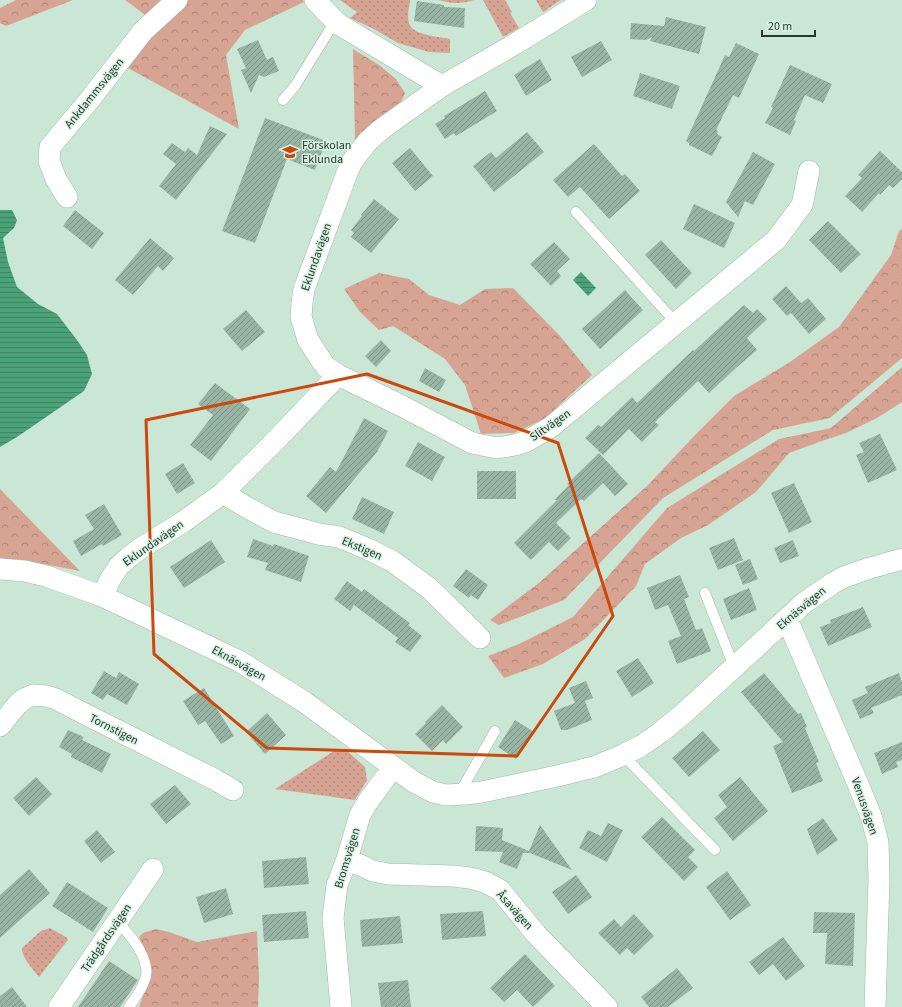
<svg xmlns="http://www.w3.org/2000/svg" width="902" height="1007" font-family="'Source Sans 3',sans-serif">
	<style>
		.grass { fill: url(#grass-dots) }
		.forest { fill: url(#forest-crowns) }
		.water { fill: url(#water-rules) }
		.building { fill: url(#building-hatch) }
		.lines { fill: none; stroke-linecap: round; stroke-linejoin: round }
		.service-casing { stroke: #9ebaaa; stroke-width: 11 }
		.minor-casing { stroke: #9ebaaa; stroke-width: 22 }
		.service { stroke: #fff; stroke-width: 10 }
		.minor { stroke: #fff; stroke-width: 21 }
		.marked { fill: none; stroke: #ce480c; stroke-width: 3; stroke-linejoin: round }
		.labels { text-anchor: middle; stroke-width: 3; stroke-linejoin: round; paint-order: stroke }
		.street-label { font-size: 12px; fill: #29352e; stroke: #d7f4e3 }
		.poi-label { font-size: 12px; fill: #29352e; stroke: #d7f4e3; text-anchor: start }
	</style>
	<defs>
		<pattern id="grass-dots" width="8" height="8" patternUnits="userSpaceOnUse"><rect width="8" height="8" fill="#d7a493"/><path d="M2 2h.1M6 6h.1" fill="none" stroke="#ae8678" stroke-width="1.8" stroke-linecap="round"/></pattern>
		<pattern id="forest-crowns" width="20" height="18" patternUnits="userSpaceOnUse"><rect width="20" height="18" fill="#d7a493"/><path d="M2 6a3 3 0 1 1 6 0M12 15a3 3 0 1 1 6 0" fill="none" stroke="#ae8678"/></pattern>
		<pattern id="water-rules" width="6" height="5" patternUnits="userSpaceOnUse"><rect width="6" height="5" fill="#4ba278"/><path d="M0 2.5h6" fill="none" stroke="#3e8563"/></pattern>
		<pattern id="building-hatch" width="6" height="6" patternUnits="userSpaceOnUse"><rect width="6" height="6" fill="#98b4a4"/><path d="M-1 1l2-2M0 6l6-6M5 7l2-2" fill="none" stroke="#7c9386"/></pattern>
	</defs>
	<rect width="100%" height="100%" fill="#cae7d6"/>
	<path class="grass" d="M340,0h70v1c-1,7 -3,15 -1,22 2,12 31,14 41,16v14l-21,-1 -31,-9 -26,-15 -22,-10 7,-6z
		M438,0h37c-15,4 -22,4 -37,0z
		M483,0h22l7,12 -2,1 9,15 -16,9z
		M536,0h25l-18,12z
		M345,749l20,18 2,13 -12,20 -80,-11 59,-38z
		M50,928l16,9 2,3 -29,37c-6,-8 -17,-18 -17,-29l19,-17z"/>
	<path class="forest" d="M16,0h57l-67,26 -6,-3v-15z
		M125,0h41l-18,17z
		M188,0h115l1,2 -59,28 -19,25 13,74 -113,-62 37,-44z
		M353,49l26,16 17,14 9,14 -4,9 -28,20 -18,18z
		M902,229v129l-72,60 -57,12 -110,68 -99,102 -65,25 -9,-5 50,-38 108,-97 47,-50 39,-39 56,-34 49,-35 52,-72 8,-24z
		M379,273l30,6 20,16 31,10 25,-16 28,-1 47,48 32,39 -48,44 -30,14 -33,1 -16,-49 -20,-26 -52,-33 -14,4 -19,-18 -16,-23z
		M902,367v35l-25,16 -31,15 -27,9 -30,11 -33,39 -48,33 -27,13 -36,26 -9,22 -51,53 -42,25 -39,14 -16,-22 31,-12 54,-27 94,-109 112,-69 52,-11z
		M0,489l80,82 -42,-8 -38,-5z
		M156,929l13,3 28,10 60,-11 2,47 -1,29h-119l11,-31 -2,-20 -9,-19 4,-4z"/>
	<path class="water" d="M0,210h12l5,10 -3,8 -11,10 5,24 9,25 21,17 19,10 20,26 10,15 5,19 -8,17 -67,46 -17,10z
		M581,272l15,16 -8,8 -15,-16z"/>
	<path class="building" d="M417,1l27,4v2l21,1 -1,20 -50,-7z
		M666,17l40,10 -7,27 -49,-13 2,-4 -6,3 -16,-1 1,-16 33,3z
		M258,40l8,18h1l-1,2 7,-3 6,14 -15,6 -5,-2 -8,18 -10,-23 5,-2 -9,-19z
		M601,41l11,19 -30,17 -11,-20z
		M736,43l23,11 -20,44 -6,-3 -17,35 2,1 -1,3 5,3 -10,19 -23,-11v-2l-3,-2 39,-86 4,2z
		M540,59l12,21 -26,16 -12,-21z
		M790,65l42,19 -9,19 -18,-8 -11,25 2,1 -6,14 -25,-12 8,-15 -2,-1z
		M640,73l40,13 -8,23 -39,-13z
		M485,91l12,20 -41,25 -2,-3 -9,6 -10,-15 10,-6 -1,-2z
		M265,118l61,23 -11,29 -28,-11 -32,84 -33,-12z
		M210,126l17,8 -51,66 -17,-14 17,-22 -13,-10 9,-11 13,9 3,-4 9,7z
		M527,132l17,20 -50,40 -21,-26 18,-14 5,6z
		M594,144l28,32 3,-2 15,17 -31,28 -29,-32 -12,10 -15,-17z
		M410,148l23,28 -18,15 -23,-28z
		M880,151l22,21v7l-9,9 -4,-3 -9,10 -1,-2 -17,19 -17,-16 17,-18 -4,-3z
		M753,152l22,12 -22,41 -8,-4 -7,16 -12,-15z
		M374,199l25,20 -28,34 -20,-16 3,-4 -3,-3 11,-14 -1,-1z
		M694,204l41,19 -11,25 -41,-19z
		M75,210l29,23 -12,16 -29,-23z
		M828,221l33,33 -20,19 -32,-33z
		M150,238l24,20 -11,13 -5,-5 -25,29 -18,-15z
		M661,240l31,33 -16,16 -31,-34z
		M554,242l16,17 -13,12 4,5 -10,10 -21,-22z
		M786,286l15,17 7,-5 18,21 -17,15 -18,-21 -4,3 -15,-17z
		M625,290l18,20 -43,39 -18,-20z
		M744,305l9,8 4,-4 10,10 -20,19 10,12 -20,17 -28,26 -11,-12 -43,41 4,3 -17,17 -13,-13 -26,26 -18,-17 13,-13 3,2 31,-30 5,6 56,-53 1,1z
		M246,310l19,22 -23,19 -19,-22z
		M381,340l10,11 -15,16 -11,-11z
		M425,368l21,12 -7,12 -20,-11z
		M215,383l35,26 -39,52 -21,-16 23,-30 -15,-11z
		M364,418l24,13 -11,21 -51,61 -20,-17 24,-29 6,5z
		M880,434l17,36 -29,13 -12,-28 8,-3 -5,-9z
		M418,442l27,15 -13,24 -27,-15z
		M599,453l29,31 -13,12 -12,-13 -19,18 -3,-2 -25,24 15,15 -13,13 -9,-9 -18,18 -17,-17 43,-43h-3l15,-15 -2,-1z
		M183,463l12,20 -18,11 -12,-20z
		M477,471h39v28h-39z
		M794,483l18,39 -23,11 -18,-40z
		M362,497l32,15 -10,22 -32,-15z
		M104,504l18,31 -19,11 -1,-2 -21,12 -8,-15 21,-12 -9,-14z
		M734,538l9,22 -25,10 -9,-22z
		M253,539l20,7 1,-2 35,12 -8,26 -36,-12 3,-7 -21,-6z
		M211,540l14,22 -41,26 -14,-21z
		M793,540l6,16 -19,7 -6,-15z
		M750,559l8,20 -15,6 -8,-20z
		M466,569l22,16 -10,15 -7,-5 -2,3 -16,-12z
		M680,575l9,22 -5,2 12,31 6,-2 9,23 -34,13 -9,-23 13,-5 -13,-31 -13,5 -8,-22z
		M347,581l15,11 2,-3 46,34 -2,2 14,11 -12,16 -15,-10 3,-4 -44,-33 -4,6 -16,-12z
		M749,588l8,22 -26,10 -8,-21z
		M863,607l9,20 -44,19 -8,-19 11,-4 -1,-3z
		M638,658l16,25 -22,14 -16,-26z
		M104,671l12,7 3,-6 20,12 -12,21 -20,-11 -4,6 -12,-7z
		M764,673l34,41 3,-1 6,14 -2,1 14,34 -3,1 7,18 -31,12 -19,-47 10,-4 -42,-50z
		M899,673l3,9v13l-31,13 3,5 -14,6 -8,-19 16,-7 -3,-6z
		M586,681l7,17 -8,3 7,19 -25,10h-6l-7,-19 21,-8 -6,-15z
		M204,688l30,48 -13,8 -16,-23 -7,4 -15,-24z
		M442,705l21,22 -17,17 -3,-4 -11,11 -17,-17 11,-11 -1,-1z
		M267,713l19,22 -21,19 -19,-22z
		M515,720l19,12 -18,27 -18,-12z
		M68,730l16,7 -2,3 29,14 -9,19 -31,-16 1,-3 -13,-7z
		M703,731l17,19 -31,27 -17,-19z
		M902,742v18l-6,2 2,5 -16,7 -8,-21z
		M36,777l16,17 -23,22 -16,-18z
		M740,777l28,34 -35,30 -19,-23 13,-11 -9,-12z
		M175,785l16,19 -25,20 -16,-20z
		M662,817l33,33 -7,7 10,10 -14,14 -43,-44z
		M823,818l15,22 -21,15 -10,-26z
		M608,823l15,7 -16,32 -28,-14 9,-18 13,6z
		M540,825l32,45 -42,-17h-7l-6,16 -18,-7 4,-10 -28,-1 1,-25 27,2 -1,12 27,11z
		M97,830l18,22 -14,11 -17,-22z
		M306,857l3,27 -45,4 -2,-27z
		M29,869l21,24 -50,45v-43z
		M727,871l24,34 -21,15 -24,-33z
		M576,875l16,22 -24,17 -16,-22z
		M67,882l41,26 -15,24 -41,-26z
		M226,888l7,26 -29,9 -8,-26z
		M306,911l3,27 -45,4 -2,-27z
		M483,911l3,25 -44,4 -2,-26z
		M814,912l41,1 -2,53 -28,-2 2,-31h-14z
		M634,914l20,22 -20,19 -7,-7 -7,7 -22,-22 16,-14 7,8z
		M400,916l3,27 -41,4 -2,-27z
		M783,937l22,29 -19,15 -13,-17 -14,11 -10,-13z
		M525,954l30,32 -22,21 -16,-17 -13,12 -14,-14z
		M109,961l29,19 -18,27h-42z
		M677,968l16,20 -25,19h-19l-8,-10z
		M408,980l3,27h-30l-3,-24z
		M12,987l15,20h-27v-11z"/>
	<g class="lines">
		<defs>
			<path id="service" d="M283,100l12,-14 40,-65
				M576,212l100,111
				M705,593l29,74
				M623,755l92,95
				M459,794l36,-63
				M118,922c11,12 25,28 28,45 1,5 0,11 -2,15 -3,9 -10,17 -15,25"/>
			<path id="minor" d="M315,0l20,21 5,4 102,61
				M586,0l-71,44 -73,42 -59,42 -14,12 -9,11 -8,11 -5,11 -43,116 -2,14 -1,14 7,23 17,26 13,9 62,30 72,38 25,5 18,-3 12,-4 24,-14 225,-187 26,-35 7,-34
				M67,197l-11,-18 -7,-18 1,-14 41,-49 52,-67 34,-31
				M223,493l23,14 28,15 45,12 20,3 29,12 24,12 37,27 51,50
				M0,569l25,2 21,5 56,20 137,65 64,40 111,81 19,10 13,3 20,-1 16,-2 75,-16 37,-9 29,-12 18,-9 20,-14 22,-18 121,-111 29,-20 11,-6 26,-9 32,-9
				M102,596l9,-18 8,-12 10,-9 12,-9 42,-26 40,-29 56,-56 59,-62
				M787,619l71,165 13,32 7,26 1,37 -4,128
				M0,726l17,-21 7,-6 9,-4 13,1 10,3 27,14 131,66 19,11
				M347,859l26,12 15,3 65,2 17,2 15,4 15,8 36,44 71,73
				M59,1007l94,-138
				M341,1007l-8,-89 4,-33 10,-26 13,-44 7,-12 26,-36"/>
		</defs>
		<use href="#service" class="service-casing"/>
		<use href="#minor" class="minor-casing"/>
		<use href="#service" class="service"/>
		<use href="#minor" class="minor"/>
	</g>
	<path class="marked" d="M367,374l191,69 55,173 -96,140 -250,-8 -113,-94 -8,-234z"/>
	<defs>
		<symbol id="school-bare" viewBox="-9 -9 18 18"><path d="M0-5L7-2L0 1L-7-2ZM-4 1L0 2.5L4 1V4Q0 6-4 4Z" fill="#ce480c" stroke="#d7f4e3" stroke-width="2.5" paint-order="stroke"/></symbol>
	</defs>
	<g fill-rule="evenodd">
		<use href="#school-bare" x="279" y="141" width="22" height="22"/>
	</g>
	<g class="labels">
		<g class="street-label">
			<text transform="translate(94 93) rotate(-51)" y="4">Ankdammsvägen</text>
			<text transform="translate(316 257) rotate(-71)" y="4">Eklundavägen</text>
			<text transform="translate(550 425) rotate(-35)" y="4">Slitvägen</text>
			<text transform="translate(153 543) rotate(-35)" y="4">Eklundavägen</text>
			<text transform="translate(362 548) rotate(23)" y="4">Ekstigen</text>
			<text transform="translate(801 608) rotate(-40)" y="4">Eknäsvägen</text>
			<text transform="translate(239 663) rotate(29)" y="4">Eknäsvägen</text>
			<text transform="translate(114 729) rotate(27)" y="4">Tornstigen</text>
			<text transform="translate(865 806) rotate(71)" y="4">Venusvägen</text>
			<text transform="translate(347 858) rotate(-73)" y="4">Bromsvägen</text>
			<text transform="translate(515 910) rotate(48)" y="4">Åsavägen</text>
			<text transform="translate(106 938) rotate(-56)" y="4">Trädgårdsvägen</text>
		</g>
		<g class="poi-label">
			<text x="302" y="149">Förskolan<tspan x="302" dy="14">Eklunda</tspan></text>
		</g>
	</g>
	<path d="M762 30v6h53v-6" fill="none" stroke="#29352e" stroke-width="2"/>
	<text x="768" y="30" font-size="12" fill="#29352e" stroke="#d7f4e3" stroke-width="3" paint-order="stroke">20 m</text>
</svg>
